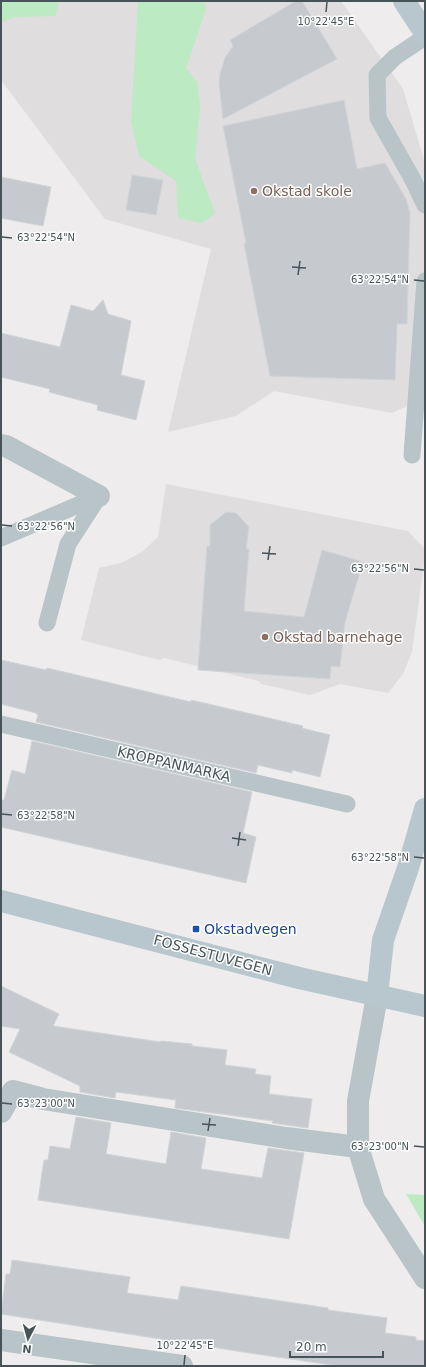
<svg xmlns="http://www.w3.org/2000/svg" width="426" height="1367" font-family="'DejaVu Sans',sans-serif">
<rect width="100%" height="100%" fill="#eeecec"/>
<g fill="#dfddde">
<path d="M1,1H341L403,89L425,163V398L392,413L274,391L236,416L168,432L211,249L105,219L1,80Z"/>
<path d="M166,484L408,531L425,549V556L412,652L403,674L388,693L340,684L310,695L261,684L259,681L164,658L159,660L81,640L99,568L121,563L142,552L158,537Z"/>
</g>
<g fill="#bceac2">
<path d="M1,1H59L55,16L15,17L1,22Z"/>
<path d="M131,1H202L206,8L186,68L197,82L200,106L195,159L215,213L202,223L178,218L176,181L139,156L131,122L138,3Z"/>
<path d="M406,1194L425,1195V1226Z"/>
</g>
<g fill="#c6cace" stroke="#d0d4d7">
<path d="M296,1H302L337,59L223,119L219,83L220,74L225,58L233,46L230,40Z"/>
<path d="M344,100L357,169L385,163L406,199L410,213L407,324H397L395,380L270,376L244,244L246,243L223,126Z"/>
<path d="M132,175L163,180L156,215L126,210Z"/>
<path d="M1,177L51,187L43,226L1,218Z"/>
<path d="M103,300L108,314L131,321L121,375L145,381L136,420L97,410L98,405L49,392L50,389L1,377V333L60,347L71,305L93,311Z"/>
<path d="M226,512L236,513L249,527L246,549H249L244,611L304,617L322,550L363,562L345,622L340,667L331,666L330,679L198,670L207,546H210V525Z"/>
<path d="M1,660L46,670L47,668L191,702V700L273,719L303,726L302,728L330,735L320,777L292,770V773L258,765L256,773L36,722L38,715L36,714V713L1,704Z"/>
<path d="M32,741L252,792L243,833L256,837L246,883L1,827V800H4L12,770L25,774Z"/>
<path d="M1,986L59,1014L53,1026L160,1042L161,1041L192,1044V1046L227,1050L225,1065L256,1069L255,1074L271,1076L269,1094L312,1099L308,1128L272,1123L273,1121L175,1108L176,1100L116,1092L115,1098L80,1092V1086L9,1052L20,1029L1,1026Z"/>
<path d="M76,1117L111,1123L106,1154L166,1164L171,1132L206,1138L201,1169L262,1178L268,1148L304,1153L289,1239L38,1200L44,1160H48L50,1146L70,1149Z"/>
<path d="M12,1260L130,1277L127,1293L178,1300L181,1286L328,1308V1310L387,1318L385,1333L416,1337V1340L425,1341V1366H339L256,1354L1,1314L6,1274H10Z"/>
</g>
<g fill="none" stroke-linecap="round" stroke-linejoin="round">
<g stroke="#b8c4c8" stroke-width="17">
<path d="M425,37L395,57L377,75L378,118L412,178L425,205"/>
<path d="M412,455L425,281"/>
<path d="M1,538L99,496"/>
<path d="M47,623L68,544L99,496"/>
<path d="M1,724L347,804"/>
</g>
<g stroke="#b8c4c8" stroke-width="22">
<path d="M1,445L6,446L99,496"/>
<path d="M377,996L358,1101V1147L374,1199L425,1278"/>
<path d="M1,1112L13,1091L43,1099L286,1138L358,1147"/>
<path d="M1,1340L182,1366"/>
</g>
<g stroke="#b8c7cd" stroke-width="22">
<path d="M404,1L425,33"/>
<path d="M1,901L299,978L425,1006"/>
<path d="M377,996L383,940L408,868L425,809"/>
</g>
</g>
<path fill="none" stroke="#465458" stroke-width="1.5" d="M326,12L327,2M2,237L12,238M292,267L306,268M298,275L300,261M414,280L424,281M2,525L12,526M262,553L276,554M268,560L270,546M414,569L424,570M2,814L12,815M232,838L246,840M238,846L240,832M414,857L424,858M2,1103L12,1104M202,1124L216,1125M208,1131L210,1118M414,1146L424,1147M184,1365L185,1355"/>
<g fill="#8d6e63" stroke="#fff" stroke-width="1.5">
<circle cx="254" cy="191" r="4"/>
<circle cx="265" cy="637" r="4"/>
</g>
<rect fill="#1a4fb4" stroke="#fff" stroke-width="1.5" x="192" y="925" width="8" height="8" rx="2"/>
<g text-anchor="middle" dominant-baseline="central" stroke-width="3" stroke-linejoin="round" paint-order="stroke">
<g font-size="14" fill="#785e54" stroke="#fff" text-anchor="start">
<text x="262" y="191">Okstad skole</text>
<text x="273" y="637">Okstad barnehage</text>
</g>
<g font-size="14" fill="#465458" stroke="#fff">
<text transform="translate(174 764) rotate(13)">KROPPANMARKA</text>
<text transform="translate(213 955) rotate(15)">FOSSESTUVEGEN</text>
</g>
<g font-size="14" fill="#164399" stroke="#fff" text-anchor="start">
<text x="204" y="929">Okstadvegen</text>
</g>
</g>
<g font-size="10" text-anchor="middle" fill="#465458" stroke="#fff" stroke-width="3" stroke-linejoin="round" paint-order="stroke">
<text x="326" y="25">10°22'45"E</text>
<text x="46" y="241">63°22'54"N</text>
<text x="380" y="283">63°22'54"N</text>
<text x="46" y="530">63°22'56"N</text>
<text x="380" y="572">63°22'56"N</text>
<text x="46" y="819">63°22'58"N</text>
<text x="380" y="861">63°22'58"N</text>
<text x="46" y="1107">63°23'00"N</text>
<text x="380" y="1150">63°23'00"N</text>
<text x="185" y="1349">10°22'45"E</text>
</g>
<rect width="426" height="1367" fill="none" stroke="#465458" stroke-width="4"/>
<g transform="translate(28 1339) rotate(186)" stroke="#ffffff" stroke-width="3" paint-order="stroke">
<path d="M0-3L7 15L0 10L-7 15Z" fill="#465458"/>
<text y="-6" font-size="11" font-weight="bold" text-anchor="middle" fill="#465458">N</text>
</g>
<path d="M290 1351v6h93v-6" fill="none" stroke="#465458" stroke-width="2"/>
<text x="296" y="1351" font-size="12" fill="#465458" stroke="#ffffff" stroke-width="3" paint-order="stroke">20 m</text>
</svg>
